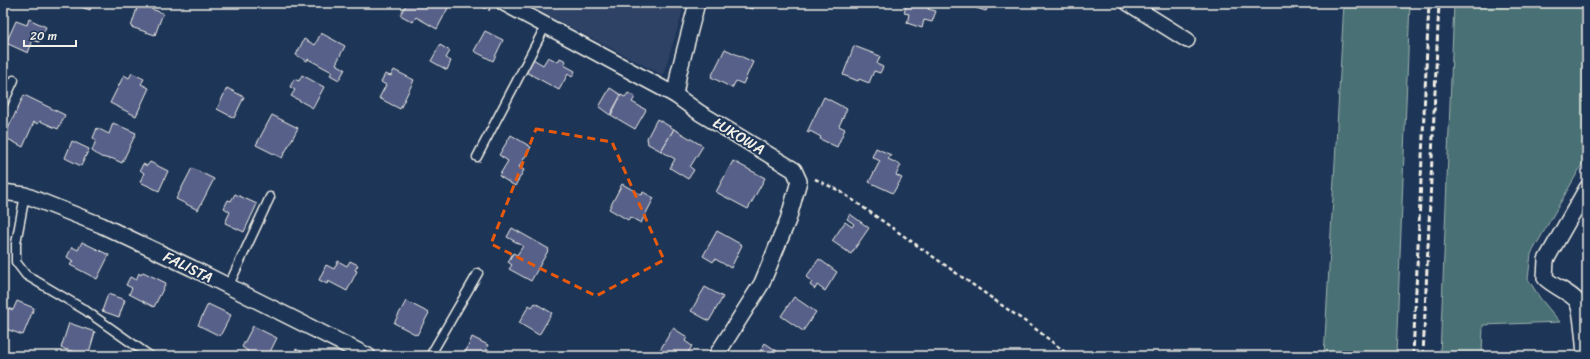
<svg xmlns="http://www.w3.org/2000/svg" width="1590" height="359" font-family="Sriracha,sans-serif">
<rect width="100%" height="100%" fill="#1d3557"/>
<filter id="ink" filterUnits="userSpaceOnUse"><feTurbulence type="fractalNoise" baseFrequency=".025" numOctaves="2"/><feDisplacementMap in="SourceGraphic" scale="8" xChannelSelector="R" yChannelSelector="G"/><feConvolveMatrix kernelMatrix="1 2 1 2 8 2 1 2 1" color-interpolation-filters="sRGB"/></filter>
<g filter="url(#ink)">
<path fill="#2e4266" d="M523,3H684L681,17L663,75Z"/>
<g fill="#4a7175" stroke="#9fb1ae">
<path d="M1344,3H1410L1396,356H1324Z"/>
<path d="M1454,3H1587V156L1531,254L1528,279L1540,298L1560,322L1483,325L1482,356H1440Z"/>
</g>
<g fill="#576189" stroke="#f4f1e8">
<path d="M69,3H99L97,6L92,5L90,10Z"/>
<path d="M142,3H153L151,9L163,13L155,35L131,27L138,5L141,6Z"/>
<path d="M407,3H440L448,8L437,29L416,17L413,22L400,15Z"/>
<path d="M729,3H755L753,9Z"/>
<path d="M907,3H930L928,9L936,11L932,22L924,20L922,28L907,23L909,14L904,13Z"/>
<path d="M960,3H989L986,11Z"/>
<path d="M29,19L46,27L39,42L33,40L28,53L6,43L16,21L27,25Z"/>
<path d="M485,31L503,40L493,61L474,51Z"/>
<path d="M321,33L345,46L336,64L345,69L339,80L330,75L332,72L308,59L307,61L296,55L304,39L315,45Z"/>
<path d="M440,45L450,51L446,58L451,61L447,70L431,61Z"/>
<path d="M854,46L880,56L877,64L883,67L880,73L874,71L869,83L859,79L858,81L843,75Z"/>
<path d="M725,49L753,62L743,84L736,81L732,88L711,77Z"/>
<path d="M548,57L558,62L560,58L566,61L564,65L575,71L572,77L568,74L559,90L526,72L533,59L543,65Z"/>
<path d="M394,70L414,80L400,109L379,98L386,85L381,82L385,74L391,76Z"/>
<path d="M132,73L144,79L141,84L149,88L136,116L110,103L124,75L129,78Z"/>
<path d="M302,75L324,87L313,108L291,96L295,90L290,87L294,79L299,81Z"/>
<path d="M227,88L244,97L234,118L217,109Z"/>
<path d="M610,88L621,95L610,115L599,107Z"/>
<path d="M628,93L635,97L632,102L646,110L635,129L611,115L621,95L625,97Z"/>
<path d="M24,95L65,115L58,129L40,121L38,124L34,122L23,147L4,137Z"/>
<path d="M824,97L847,109L839,126L845,129L837,147L820,139L821,137L810,131L809,133L807,132Z"/>
<path d="M272,115L298,128L282,158L256,145Z"/>
<path d="M657,119L674,129L661,151L648,144L647,138Z"/>
<path d="M113,123L136,133L122,163L111,158L110,159L101,157L92,151L96,140L93,138L97,128L109,134Z"/>
<path d="M674,129L703,146L690,167L694,170L688,179L670,168L675,159L661,151Z"/>
<path d="M511,135L531,147L519,167L524,170L515,186L499,176L508,161L499,155Z"/>
<path d="M72,141L89,149L81,166L65,158Z"/>
<path d="M876,148L891,155L888,159L901,165L896,175L902,178L893,193L869,182L880,161L872,157Z"/>
<path d="M733,161L765,178L748,209L716,192Z"/>
<path d="M150,162L168,171L159,191L140,182L144,173L140,170L143,164L147,166Z"/>
<path d="M192,168L214,179L198,210L176,199Z"/>
<path d="M622,184L642,195L643,192L654,198L641,223L630,217L628,220L609,209Z"/>
<path d="M235,194L257,204L244,232L225,223L230,212L224,208L228,200L231,201Z"/>
<path d="M850,214L869,228L851,254L832,241L845,222L852,227L854,224L847,219Z"/>
<path d="M512,228L549,249L531,281L509,269L512,265L508,262L513,253L517,255L523,246L507,237Z"/>
<path d="M717,231L742,245L731,268L715,259L713,262L703,256Z"/>
<path d="M82,242L109,255L97,279L70,265L73,261L67,257L72,247L78,250Z"/>
<path d="M819,259L837,272L825,291L817,285L815,289L810,285L812,282L806,277Z"/>
<path d="M338,261L347,266L350,261L358,265L355,270L357,271L347,291L328,281L327,284L319,280L326,265L334,269Z"/>
<path d="M143,272L166,283L154,307L129,294L132,288L126,285L130,277L136,280L139,273L141,275Z"/>
<path d="M705,287L723,297L709,321L691,311Z"/>
<path d="M108,294L125,300L119,317L102,311Z"/>
<path d="M794,297L816,312L803,331L781,316Z"/>
<path d="M17,301L34,308L23,335L3,328V312L5,307L13,310Z"/>
<path d="M406,301L429,313L417,335L394,323Z"/>
<path d="M535,303L552,313L539,335L519,323L529,305L532,307Z"/>
<path d="M208,304L231,315L220,336L198,325Z"/>
<path d="M69,323L95,332L88,356L61,348Z"/>
<path d="M253,326L277,338L268,356H249L246,354L248,351L242,347Z"/>
<path d="M673,328L687,337L685,341L692,346L686,356H659L657,355Z"/>
<path d="M472,337L488,345L486,349L496,354L495,356H464Z"/>
<path d="M765,343L784,356H757Z"/>
<path d="M296,349L310,356H293Z"/>
</g>
<g fill="none" stroke-linecap="round" stroke-linejoin="round">
<g stroke="#f4f1e8" stroke-width="11">
<g id="service">
<path d="M3,104L14,80"/>
<path d="M477,157L546,25"/>
<path d="M25,195L16,243V262L26,275L85,310L150,356"/>
<path d="M228,287L270,197"/>
<path d="M430,356L478,273"/>
</g>
</g>
<g stroke="#f4f1e8" stroke-width="18">
<g id="minor">
<path d="M504,3L675,95L700,113L794,170L799,181L788,220L762,283L716,356"/>
<path d="M1128,3L1187,40"/>
<path d="M675,95L679,72L697,3"/>
<path d="M3,192L25,195L101,225L192,268L368,356"/>
<path d="M1585,356C1584,344 1582,308 1576,300C1568,291 1554,287 1545,278L1546,260L1587,188"/>
</g>
</g>
<g stroke="#f4f1e8" stroke-width="2.5" stroke-dasharray="4 3" stroke-linecap="butt">
<path d="M476,3L490,10"/>
<path d="M815,179L840,191L1037,330L1070,356"/>
<path d="M383,350L395,356"/>
</g>
<use href="#service" stroke="#1d3557" stroke-width="8"/>
<use href="#minor" stroke="#1d3557" stroke-width="15"/>
<g stroke="#f4f1e8" stroke-width="3" stroke-dasharray="6 3" stroke-linecap="butt">
<path d="M1413,356L1429,3"/>
<path d="M1423,356L1439,3"/>
</g>
</g>
</g>
<path fill="none" stroke="#e8590c" stroke-width="3" stroke-dasharray="8 5" stroke-linejoin="round" d="M536,129L612,142L664,260L596,296L491,244Z"/>
<g text-anchor="middle" dominant-baseline="central" stroke-width="3.5" stroke-linejoin="round" paint-order="stroke">
<g font-size="15" fill="#f4f1e8" stroke="#1d3557">
<text transform="translate(739 136) rotate(31)">ŁUKOWA</text>
<text transform="translate(188 267) rotate(26)">FALISTA</text>
</g>
</g>
<rect width="1590" height="359" fill="none" stroke="#1d3557" stroke-width="16"/>
<rect x="8" y="8" width="1574" height="343" fill="none" stroke="#f4f1e8" stroke-width="1.5" filter="url(#ink)"/>
<path d="M24 40v6h52v-6" fill="none" stroke="#f4f1e8" stroke-width="2"/>
<text x="30" y="40" font-size="12" fill="#f4f1e8" stroke="#1d3557" stroke-width="3" paint-order="stroke">20 m</text>
</svg>
